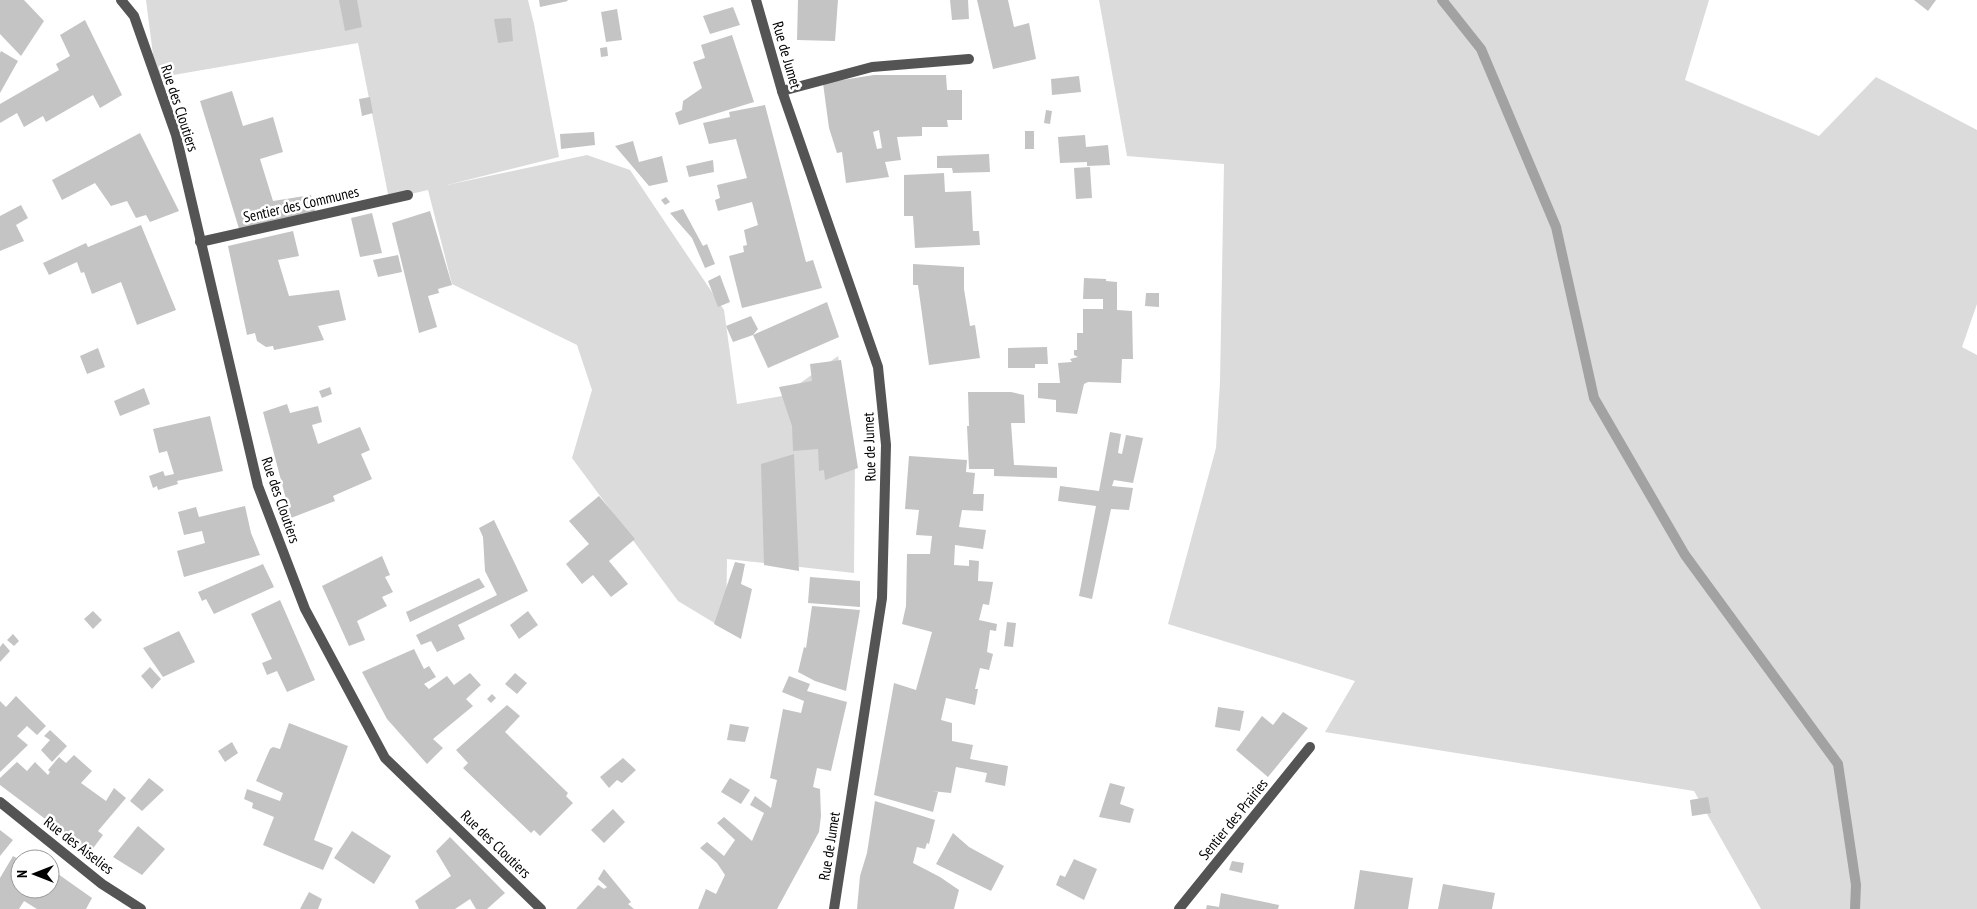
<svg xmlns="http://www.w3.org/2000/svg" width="1977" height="909" font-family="'PT Sans Narrow',sans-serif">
<rect width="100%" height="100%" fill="#fff"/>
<g fill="#dbdbdb">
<path d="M146,0H528L534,24L559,157L447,185L587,155L630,170L724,310L737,404L782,396L838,356L855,458L854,573L727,559L726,630L678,601L572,458L592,390L577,345L452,284L428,190L389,199L358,43L156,78Z"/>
<path d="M1099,0H1709L1685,80L1819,136L1876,77L1977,130V304L1962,347L1977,355V909H1761L1694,791L1325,732L1355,681L1168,624L1216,448L1220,382L1224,164L1127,156Z"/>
</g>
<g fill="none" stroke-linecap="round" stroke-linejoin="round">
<path stroke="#a2a2a2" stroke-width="10" d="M1442,0L1481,49L1556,227L1594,398L1685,555L1838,764L1856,885L1855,909"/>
</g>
<g fill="#c4c4c4" fill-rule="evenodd">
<path d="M0,0H24L44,21L21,56L0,34Z"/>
<path d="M339,0H357L362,27L345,31Z"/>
<path d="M539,0H567L568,1L540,7Z"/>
<path d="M798,0H838L835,41L797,40Z"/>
<path d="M950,0H968L969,19L952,20Z"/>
<path d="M977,0H1008L1014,27L1029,23L1036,59L993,69Z"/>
<path d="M1914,0H1936L1928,11Z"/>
<path d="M733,7L740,25L710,34L703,16Z"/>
<path d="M617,9L622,40L606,42L601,12Z"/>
<path d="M511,18L513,41L498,43L494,19Z"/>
<path d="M85,20L122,95L100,108L93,95L46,122L43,116L24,127L17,113L0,123V104L59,70L56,64L70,56L60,35Z"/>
<path d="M732,35L754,102L679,125L675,113L682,110L683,101L702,88L693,62L705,58L701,45Z"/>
<path d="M607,47L608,56L601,57L600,48Z"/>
<path d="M1,51L18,61L0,93V53Z"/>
<path d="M874,75H946L947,90H962V120H947L948,127H922V136L897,137L901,160L885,162L889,177L846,183L842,152L837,153L829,128L823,83ZM879,130L882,148L877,149L873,132Z"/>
<path d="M1079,76L1081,92L1052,95L1051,79Z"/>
<path d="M232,91L243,126L273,117L283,152L260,159L273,201L311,195L316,215L240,232L200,101Z"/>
<path d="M370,97L373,113L362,116L359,99Z"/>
<path d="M765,105L806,262L813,260L822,288L742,308L729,256L744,252L743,246L747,245L744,230L758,225L752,202L718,211L715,200L720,198L717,185L747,178L736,139L709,144L703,123L730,117L729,112Z"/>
<path d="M1046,110L1052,111L1050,124L1044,123Z"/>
<rect x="1025" y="131" width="9" height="18"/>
<path d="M594,132L595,145L561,149L560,134Z"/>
<path d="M140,133L179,211L150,222L146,215L136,218L127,201L111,206L95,183L62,200L52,180Z"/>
<path d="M1085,135L1086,147L1108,145L1110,165L1087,166V162L1060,163L1058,137Z"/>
<path d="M633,141L639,162L662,156L668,182L649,186L615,146Z"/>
<path d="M989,154L990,172L953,173L952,168H937V156Z"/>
<path d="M713,160L714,172L689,177L686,166Z"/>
<path d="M1090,167L1092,198L1076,199L1074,168Z"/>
<path d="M944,173L945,192L971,191L973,231H979L980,245L915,248L913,216H904V175Z"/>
<path d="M666,197L670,202L665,205L661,200Z"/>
<path d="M21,205L28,218L16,225L24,241L0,251V216Z"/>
<path d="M683,209L703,246L707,244L715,264L705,268L692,238L670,213Z"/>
<path d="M430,211L452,285L438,289L439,293L428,296L437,327L419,333L392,223Z"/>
<path d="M372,213L382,253L360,257L351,218Z"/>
<path d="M141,225L176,310L137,325L121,282L92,294L84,272L81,273L77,262L49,275L43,263L86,243L88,247Z"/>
<path d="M293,231L299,256L278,260L289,296L339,290L346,320L318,326L324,340L274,350L273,346L266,347L257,341L255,333L247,335L228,246Z"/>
<path d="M398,255L402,272L378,277L373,260Z"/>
<path d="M913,264L964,267V289L970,326L975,325L980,358L929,365L918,285H913Z"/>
<path d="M720,275L730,302L718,307L708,281Z"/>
<path d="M1084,278L1106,279V281L1117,282V310L1132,311L1133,359H1122L1121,383L1088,382L1084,384L1077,414L1056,412V400L1038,398V383H1060L1058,363L1072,362L1070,359L1078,357L1074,355V350H1077V333H1083V309H1103V299H1083Z"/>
<path d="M1146,293H1159V307L1145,306Z"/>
<path d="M827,302L839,337L768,368L753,335Z"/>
<path d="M751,316L758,329L753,335L733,342L726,326Z"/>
<path d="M1047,347L1048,364H1035V368H1008V348Z"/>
<path d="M98,348L105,367L87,374L80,356Z"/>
<path d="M841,360L858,468L825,480L824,470L819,471L818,449L793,451L792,426L779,387L812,381L810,364Z"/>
<path d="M330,387L332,394L322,398L319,391Z"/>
<path d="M144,388L150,404L120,416L114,401Z"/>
<path d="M968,392H1011L1024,395L1025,423H1011L1014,465L1057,467V478L994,476V469H969L967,426H969Z"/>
<path d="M287,404L290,413L318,406L322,422L312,425L318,444L360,427L370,450L361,454L372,479L333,496L335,501L291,518L263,412Z"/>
<path d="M210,416L223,471L177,481L178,484L158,490L157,486L153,488L149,476L163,471L165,476L174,474L167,451L159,453L153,429Z"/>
<path d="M1110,432L1121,434L1118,453L1122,454L1126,435L1143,438L1133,483L1114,480L1112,486L1133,488L1129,510L1111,509L1092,599L1079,596L1096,506L1058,501L1060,486L1099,491Z"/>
<path d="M794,454L799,571L764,565L761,464Z"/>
<path d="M909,456L967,460L966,472L975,473L973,494H984L983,511L962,510L959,527L986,530L983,549L955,545L954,565L969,566V560L979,561L978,581L993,582L989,605L983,604L979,620L997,624L996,631L990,630L987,652L993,654L989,670L980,668L975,689H978L975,705L946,698L941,720L952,723V741L973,745L970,759L1008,766L1005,786L985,782L987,773L956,767L951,793L931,791L938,792L933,812L874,795L894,683L916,690L932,632L902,624L906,606L907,554H930L932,536L916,535L919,510L905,509Z"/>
<path d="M599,496L635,539L609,561L628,584L611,597L593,575L582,584L566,564L589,544L569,521Z"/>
<path d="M245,506L251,533L260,555L184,577L177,551L205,543L202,531L184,535L178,512L196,507L199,517Z"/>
<path d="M494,520L528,591L458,625L465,639L437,652L431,641L421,645L416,635L497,595L485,571L483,537L479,528Z"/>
<path d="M382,556L390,575L385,577L393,592L382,597L387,606L357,621L365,640L349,646L322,586Z"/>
<path d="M735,562L745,564L741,584L752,589L741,639L714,624Z"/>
<path d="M263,564L274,587L214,614L206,599L202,601L198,592Z"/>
<path d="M810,577L860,581V607L808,603Z"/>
<path d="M479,578L485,587L410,622L406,612Z"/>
<path d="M280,600L315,680L287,692L277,671L267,675L262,663L272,659L251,614Z"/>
<path d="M812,606L860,610L846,691L815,681L798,672L804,647L806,648Z"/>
<path d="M93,611L102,620L93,629L84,619Z"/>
<path d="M528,611L538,625L519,639L510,625Z"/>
<path d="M1007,622L1016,623L1013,647L1004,646Z"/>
<path d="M179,631L195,662L163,677L143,648Z"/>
<path d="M13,634L19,641L14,646L7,640Z"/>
<path d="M3,643L10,651L0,662V647Z"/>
<path d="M414,649L424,669L429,666L436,677L424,684L429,689L447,676L454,685L470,673L481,685L466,699L473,706L433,739L443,748L427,764L387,719L362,672Z"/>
<path d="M150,667L161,679L152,689L141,676Z"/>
<path d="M515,673L527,683L517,694L505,684Z"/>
<path d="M789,676L810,684L807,691L847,702L831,771L817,768L813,787L820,789L821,816L819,832L777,909H698L706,889L716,894L725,875L717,863L700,848L707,842L724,856L735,840L717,823L724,817L752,841L764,813L750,805L755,796L771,808L777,780L770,778L783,709L801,713L804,701L782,692Z"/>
<path d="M492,694L496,698L491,703L487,699Z"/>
<path d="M16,696L46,726L37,735L27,726L17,736L28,745L0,772V701L6,707Z"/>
<path d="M507,705L520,716L505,732L568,793L566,796L573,803L540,836L534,830L531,833L463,768L468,763L456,750Z"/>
<path d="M1218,707L1244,711L1240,731L1215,727Z"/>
<path d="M1283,712L1308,728L1268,777L1236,750L1262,716L1273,725Z"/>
<path d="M289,723L348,746L314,840L333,848L323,870L263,845L274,817L252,808L253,803L244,799L247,789L280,801L283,793L256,781L270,749L273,747L280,749Z"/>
<path d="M730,724L749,727L745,742L727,740Z"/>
<path d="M50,730L67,746L52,762L41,750L50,740L44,736Z"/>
<path d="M232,742L238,753L225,762L218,751Z"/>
<path d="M74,755L92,771L81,783L106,801L114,788L126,798L98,831L103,835L88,855L76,842L0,785V778L17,762L27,771L35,762L48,775L50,772L48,770L59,757L66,763Z"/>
<path d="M623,758L636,770L622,783L617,780L609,788L600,777Z"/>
<path d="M149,778L164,790L142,811L130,801Z"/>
<path d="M730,778L750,790L741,804L721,792Z"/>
<path d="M1110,783L1125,787L1120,804L1134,809L1130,823L1099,817Z"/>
<path d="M1708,797L1711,813L1692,816L1690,800Z"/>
<path d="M875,801L935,820L929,844L927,843L925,849L917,847L913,863L940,877L959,890L954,909H857L860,876L867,853Z"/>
<path d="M613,809L625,822L604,843L591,830Z"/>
<path d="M138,826L165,849L142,875L113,857Z"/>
<path d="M0,830L13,840L0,856Z"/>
<path d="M352,831L391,856L374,884L334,858Z"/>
<path d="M953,833L969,847L1004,866L991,891L936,864Z"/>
<path d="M450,837L505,893L487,909H476L470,899L455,909H419L415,901L451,876L436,851Z"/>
<path d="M13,856L20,860V889H50V879L53,881L58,874L92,898L86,909H37L24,901L19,909H0V878Z"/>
<path d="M1074,859L1097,869L1084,900L1056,885L1060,875L1065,877Z"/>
<path d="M1232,861L1244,863L1242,873L1229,870Z"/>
<path d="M604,869L631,902L628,904L634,909H576L598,885L604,889L607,887L598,879Z"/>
<path d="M1360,870L1413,878L1408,909H1354Z"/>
<path d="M1443,884L1495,893L1492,909H1438Z"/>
<path d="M309,892L322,899L318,909H300Z"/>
<path d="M1221,893L1279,905L1278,909H1206L1207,905L1219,907Z"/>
</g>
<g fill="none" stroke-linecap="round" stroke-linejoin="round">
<path stroke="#545454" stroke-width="10" d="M782,91L872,67L969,59"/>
<g stroke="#545454" stroke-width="10">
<path d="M121,0L134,16L176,135L258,486L305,609L385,758L541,909"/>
<path d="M200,242L408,195"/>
<path d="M0,802L102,884L141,909"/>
<path d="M1179,909L1310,747"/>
</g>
<path stroke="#545454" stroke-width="10" d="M756,0L782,91L878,367L886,445L882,598L834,909"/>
</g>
<g text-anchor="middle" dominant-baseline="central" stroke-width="5" stroke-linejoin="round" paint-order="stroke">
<g font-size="15" fill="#000" stroke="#fff">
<text transform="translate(787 55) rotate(74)">Rue de Jumet</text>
<text transform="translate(180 108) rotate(72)">Rue des Cloutiers</text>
<text transform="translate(301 204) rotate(-13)">Sentier des Communes</text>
<text transform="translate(869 447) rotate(-92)">Rue de Jumet</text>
<text transform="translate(281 500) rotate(71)">Rue des Cloutiers</text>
<text transform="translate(1233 819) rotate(-51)">Sentier des Prairies</text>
<text transform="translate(496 844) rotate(44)">Rue des Cloutiers</text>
<text transform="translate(79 845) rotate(38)">Rue des Aiselies</text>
<text transform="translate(829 846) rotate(-81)">Rue de Jumet</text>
</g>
</g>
<g transform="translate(35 874) rotate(270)"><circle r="24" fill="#ffffff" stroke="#999999"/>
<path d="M0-4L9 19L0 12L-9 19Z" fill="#000000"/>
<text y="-8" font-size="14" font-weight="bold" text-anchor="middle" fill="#000000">N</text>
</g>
</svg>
